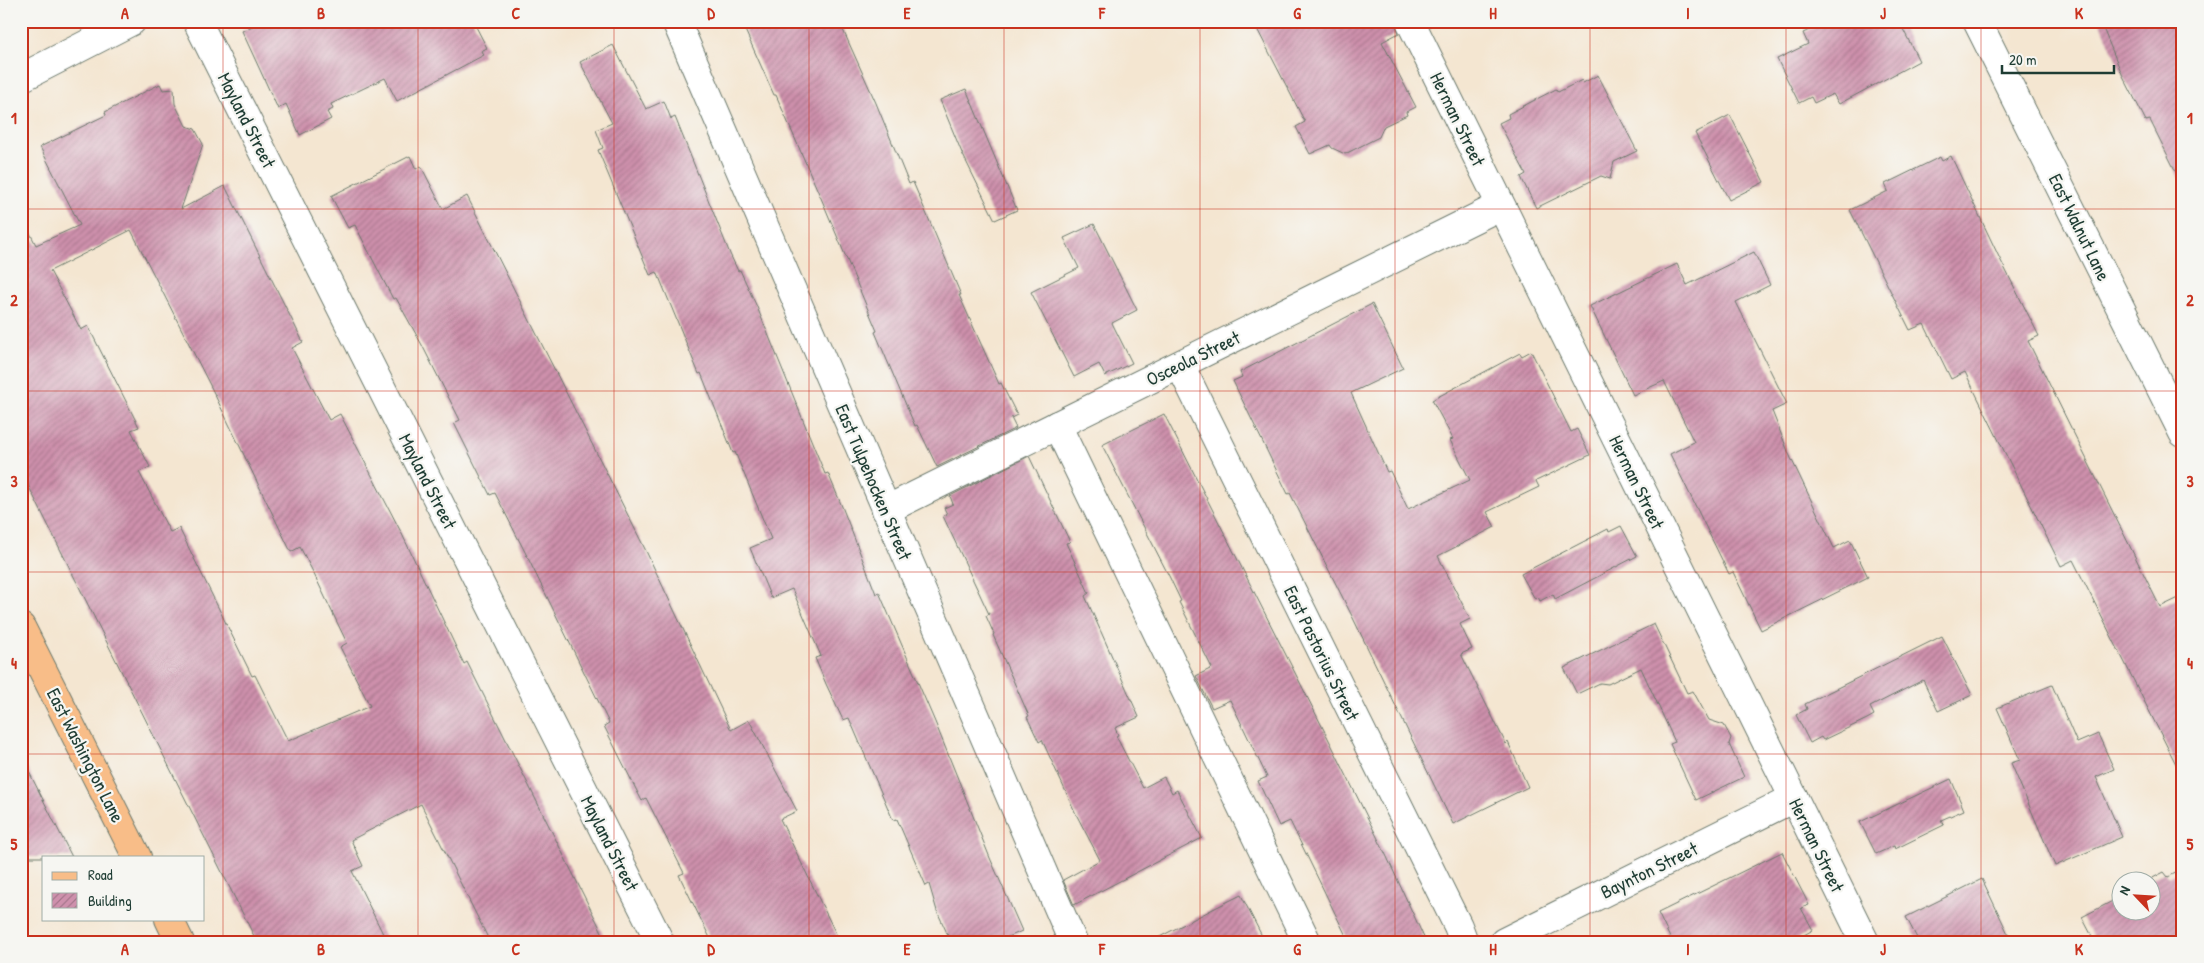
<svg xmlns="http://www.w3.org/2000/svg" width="2204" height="963" font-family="'Patrick Hand',sans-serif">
<defs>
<pattern id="building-hatch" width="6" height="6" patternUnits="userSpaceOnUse" patternTransform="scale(1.25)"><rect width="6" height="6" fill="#ce90ac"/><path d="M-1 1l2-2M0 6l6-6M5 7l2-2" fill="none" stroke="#a7778d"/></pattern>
</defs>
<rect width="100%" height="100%" fill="#f6f6f2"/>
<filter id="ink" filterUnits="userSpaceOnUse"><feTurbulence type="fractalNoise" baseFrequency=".02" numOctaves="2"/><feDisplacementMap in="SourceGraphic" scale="10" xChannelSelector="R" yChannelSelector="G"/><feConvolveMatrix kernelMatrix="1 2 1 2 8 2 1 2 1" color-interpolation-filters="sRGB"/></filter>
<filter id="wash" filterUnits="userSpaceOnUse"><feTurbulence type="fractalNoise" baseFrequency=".0096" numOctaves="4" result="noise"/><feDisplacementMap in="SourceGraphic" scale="20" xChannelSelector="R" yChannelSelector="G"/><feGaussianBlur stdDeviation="1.12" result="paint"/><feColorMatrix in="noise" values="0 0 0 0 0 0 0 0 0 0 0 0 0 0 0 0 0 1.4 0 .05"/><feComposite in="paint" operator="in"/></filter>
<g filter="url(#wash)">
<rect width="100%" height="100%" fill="#f4e6d1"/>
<g id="blocks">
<g fill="url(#building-hatch)" fill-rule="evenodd">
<path d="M263,21H473L487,48L481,51L484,55L397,101L385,78L331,104L333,109L327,112L331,119L300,135L286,104L278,109L242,31Z"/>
<path d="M741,21H839L876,103L909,184L913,182L961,295H959L999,384L1001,383L1017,415L1011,418L1016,428L937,467L917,425L915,426L875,332L877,331L824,205L776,95H774Z"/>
<path d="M1253,21H1395L1399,33L1382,42L1416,107L1406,112L1407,115L1384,126L1379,137L1345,154L1332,148L1330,145L1310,154L1296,127L1305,122Z"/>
<path d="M1828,21H1899L1919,61L1839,104L1833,94L1814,103L1811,97L1799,103L1777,59L1808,44L1803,33Z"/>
<path d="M2100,21H2183V186L2150,120L2146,121L2122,74Z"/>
<path d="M613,45L646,109L664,101L671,119L675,117L730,254L738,271L740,270L757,307L825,474L828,473L843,509L876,594L879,592L935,722L990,858L1022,931L997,942H951L937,911L929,884L926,886L897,819L893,820L849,718L843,720L826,684L815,658L821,656L792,589L771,598L750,548L771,539L735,452L733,453L701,373L699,374L657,272L650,275L598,150L603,148L596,130L612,123L580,62Z"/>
<path d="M1598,75L1637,151L1614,162L1610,179L1601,176L1536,208L1521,177L1526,174L1499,123L1509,118L1508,114L1556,89L1558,92L1582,80L1583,83Z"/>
<path d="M160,84L163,90L174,89L175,104L186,126L195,129L203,144L181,209L225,186L303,342L292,348L329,420L340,414L401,532L464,664L467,662L607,942H490L421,804L351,840L363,866L352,871L387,942H257L21,471V215L36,245L80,225L40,147L106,115L105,112ZM131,230L212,389L291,552L300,547L312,570L347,643L340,647L370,706L288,741L255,675L252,676L179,528L170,532L139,472L150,467L131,430L139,427L88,326L81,330L50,271Z"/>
<path d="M966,89L1017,210L995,220L962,153L940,100Z"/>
<path d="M1730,115L1764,182L1729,200L1695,133Z"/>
<path d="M410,156L416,169L421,166L443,209L467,196L646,551L731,730L749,720L797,811L780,819L840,942H712L679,875L684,873L646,798L642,801L604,726L609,723L524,550L495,493L490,495L454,423L460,420L422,345L396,298L393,299L355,225L348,228L331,196Z"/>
<path d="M1951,156L1999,257L2039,336L2028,341L2160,607L2183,596V778L2073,560L2061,566L1965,372L1951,379L1924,324L1910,330L1850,210L1888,191L1885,184L1940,157L1942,161Z"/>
<path d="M1094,224L1137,310L1112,323L1132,363L1105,376L1099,364L1074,377L1031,292L1079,268L1064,238Z"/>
<path d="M1754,252L1770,285L1736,302L1787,404L1772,411L1789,454L1834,548L1850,540L1868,577L1761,630L1733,572L1729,574L1670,454L1694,442L1664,381L1633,395L1590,306L1677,264L1687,285Z"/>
<path d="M1372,304L1403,368L1351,393L1387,472L1390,471L1408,509L1470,480L1450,440L1453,439L1432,400L1520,353L1522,356L1531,351L1571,432L1577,429L1590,455L1536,481L1539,487L1487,512L1495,527L1438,556L1470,619L1460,624L1472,649L1461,654L1506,744L1508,742L1528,787L1453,824L1353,618L1290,493L1288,494L1233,381L1242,377L1240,372Z"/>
<path d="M1164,414L1331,744L1387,857L1426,942H1349L1290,821L1279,826L1258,781L1267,777L1230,700L1212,708L1196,676L1212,668L1179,602L1181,601L1170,578L1102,445Z"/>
<path d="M1029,456L1070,542L1066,543L1089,593L1085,596L1139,717L1115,728L1118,735L1116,736L1143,788L1164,777L1172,793L1177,790L1202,838L1074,905L1063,880L1100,860L1076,814L1042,740L1039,742L1027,717L1029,716L993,635L994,634L986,616L989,614L943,516L947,514L944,508L953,504L950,496Z"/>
<path d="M1621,526L1637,556L1555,599L1553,594L1540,601L1538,597L1535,599L1521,574L1608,529L1609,532Z"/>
<path d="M1654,624L1687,693L1693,691L1709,720L1724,725L1731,738L1729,744L1744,777L1696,800L1670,744L1675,742L1641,668L1608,684L1600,683L1577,694L1564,668Z"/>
<path d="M1942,636L1972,695L1938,711L1923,680L1870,707L1874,715L1867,719L1823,740L1821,737L1810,743L1796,715L1807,709L1805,704Z"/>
<path d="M2052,685L2077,743L2098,734L2114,769L2096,777L2122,837L2055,866L2011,763L2020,760L1997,708Z"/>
<path d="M21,756L72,857H21Z"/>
<path d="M1951,779L1964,810L1941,820L1944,825L1895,849L1894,846L1876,854L1860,822Z"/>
<path d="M1782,852L1809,905L1801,908L1813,930L1791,942H1672L1658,913Z"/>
<path d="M2183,869V942H2095L2082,917L2122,896V910H2152V880H2149L2164,872L2168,877Z"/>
<path d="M1982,879L2012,942H1919L1906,917Z"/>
<path d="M1241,895L1265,942H1150L1215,908Z"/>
</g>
</g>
</g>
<g filter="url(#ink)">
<use href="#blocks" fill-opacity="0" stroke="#6a786b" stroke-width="1"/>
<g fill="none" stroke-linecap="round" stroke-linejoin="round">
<g stroke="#6a786b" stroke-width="30">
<g id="minor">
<path d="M197,21L660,942"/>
<path d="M676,21L1073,942"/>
<path d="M1410,21L1865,942"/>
<path d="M1977,21L2183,433"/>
<path d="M21,78L132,21"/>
<path d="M1180,365L1458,926L1464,942"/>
<path d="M1057,425L1307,942"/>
<path d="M886,510L1500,206"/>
<path d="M1504,942L1794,798"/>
</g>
</g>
<g stroke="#6a786b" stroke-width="30">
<g id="major">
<path d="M21,627L137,857"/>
<path d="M169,919L180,942"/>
</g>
</g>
<use href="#minor" stroke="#fff" stroke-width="28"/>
<use href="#major" stroke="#f8bd88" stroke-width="28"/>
</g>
</g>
<path fill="none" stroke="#c8321e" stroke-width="1" stroke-opacity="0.55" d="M223,21V942M418,21V942M614,21V942M809,21V942M1004,21V942M1200,21V942M1395,21V942M1590,21V942M1786,21V942M1981,21V942M21,209H2183M21,391H2183M21,572H2183M21,754H2183"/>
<g text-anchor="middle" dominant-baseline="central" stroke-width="4.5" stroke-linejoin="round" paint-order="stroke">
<g font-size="19" fill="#1f3d34" stroke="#f6f6f2">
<text transform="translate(1458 119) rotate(64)">Herman Street</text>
<text transform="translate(247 120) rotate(63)">Mayland Street</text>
<text transform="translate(2080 227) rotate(64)">East Walnut Lane</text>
<text transform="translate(1193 358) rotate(-26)">Osceola Street</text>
<text transform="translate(428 481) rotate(63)">Mayland Street</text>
<text transform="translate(874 482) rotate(67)">East Tulpehocken Street</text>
<text transform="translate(1637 482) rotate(64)">Herman Street</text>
<text transform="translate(1322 653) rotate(64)">East Pastorius Street</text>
<text transform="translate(86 755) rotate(63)">East Washington Lane</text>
<text transform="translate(610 843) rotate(63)">Mayland Street</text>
<text transform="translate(1817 845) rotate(64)">Herman Street</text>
<text transform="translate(1649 870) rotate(-26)">Baynton Street</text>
</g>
</g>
<rect width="2204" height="963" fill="none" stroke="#f6f6f2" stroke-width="55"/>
<rect x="42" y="856" width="162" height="65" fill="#f6f6f2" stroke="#a0aca6"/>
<rect x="52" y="872" width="25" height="8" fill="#f8bd88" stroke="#a0aca6"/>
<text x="88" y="880" font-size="15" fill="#1f3d34">Road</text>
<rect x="52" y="893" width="25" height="15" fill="url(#building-hatch)" stroke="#a0aca6"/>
<text x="88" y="906" font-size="15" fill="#1f3d34">Building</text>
<g transform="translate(2136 896) rotate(295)"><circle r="24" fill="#f6f6f2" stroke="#a0aca6"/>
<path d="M0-4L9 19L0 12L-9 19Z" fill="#c8321e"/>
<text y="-8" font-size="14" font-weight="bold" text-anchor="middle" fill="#1f3d34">N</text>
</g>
<path d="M2002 65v8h112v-8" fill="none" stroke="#1f3d34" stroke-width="2.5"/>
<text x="2009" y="65" font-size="15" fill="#1f3d34" stroke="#f6f6f2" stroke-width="4" paint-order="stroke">20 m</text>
<rect x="28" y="28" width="2148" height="908" fill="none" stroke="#c8321e" stroke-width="2"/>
<g font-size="16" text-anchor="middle" font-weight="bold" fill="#c8321e">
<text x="125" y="19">A</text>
<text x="321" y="19">B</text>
<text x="516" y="19">C</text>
<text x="711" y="19">D</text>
<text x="907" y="19">E</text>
<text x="1102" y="19">F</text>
<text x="1297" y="19">G</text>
<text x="1493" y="19">H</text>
<text x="1688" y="19">I</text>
<text x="1883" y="19">J</text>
<text x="2079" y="19">K</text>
<text x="14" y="124">1</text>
<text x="2190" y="124">1</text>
<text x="14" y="306">2</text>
<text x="2190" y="306">2</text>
<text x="14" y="487">3</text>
<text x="2190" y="487">3</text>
<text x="14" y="669">4</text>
<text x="2190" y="669">4</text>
<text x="14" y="850">5</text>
<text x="2190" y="850">5</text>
<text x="125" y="955">A</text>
<text x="321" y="955">B</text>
<text x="516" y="955">C</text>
<text x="711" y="955">D</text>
<text x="907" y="955">E</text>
<text x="1102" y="955">F</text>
<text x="1297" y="955">G</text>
<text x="1493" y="955">H</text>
<text x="1688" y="955">I</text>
<text x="1883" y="955">J</text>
<text x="2079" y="955">K</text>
</g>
</svg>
